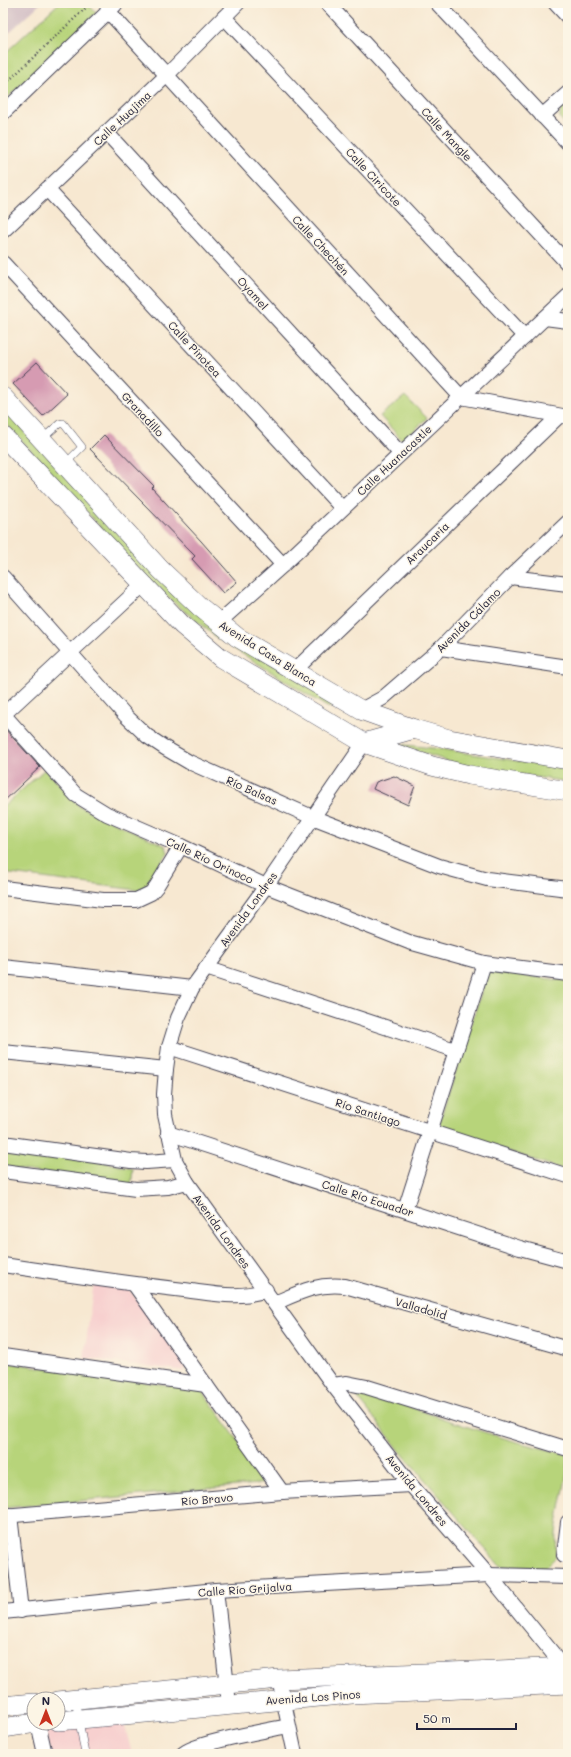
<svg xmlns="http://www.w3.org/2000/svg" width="571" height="1757" font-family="Mali,sans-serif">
<rect width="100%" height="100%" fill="#fcf5e5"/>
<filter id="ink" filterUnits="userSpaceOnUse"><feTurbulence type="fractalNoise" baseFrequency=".025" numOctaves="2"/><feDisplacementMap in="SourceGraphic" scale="8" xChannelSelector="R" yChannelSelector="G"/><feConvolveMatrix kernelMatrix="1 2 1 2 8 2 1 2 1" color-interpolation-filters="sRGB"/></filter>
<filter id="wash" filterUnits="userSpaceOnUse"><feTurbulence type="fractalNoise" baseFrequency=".012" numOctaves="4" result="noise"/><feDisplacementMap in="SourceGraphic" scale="16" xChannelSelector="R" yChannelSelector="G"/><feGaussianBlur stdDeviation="0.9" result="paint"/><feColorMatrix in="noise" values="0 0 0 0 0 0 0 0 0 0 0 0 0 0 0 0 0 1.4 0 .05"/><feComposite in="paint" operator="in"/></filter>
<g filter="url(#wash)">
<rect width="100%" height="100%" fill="#f7e8d1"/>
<g fill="#f7d0cf">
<path d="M94,1282L127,1287L185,1365V1371L84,1358Z"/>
<path d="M122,1715L132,1754H51L44,1725Z"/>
</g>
<path fill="#d2bec5" d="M3,3H41L3,38Z"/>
<g fill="#b7d47a" stroke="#6c7b5a">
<path d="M59,3H87L96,13L3,102V55Z"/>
<path d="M568,102V127L560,118V109Z"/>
<path d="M405,396L427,418L403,441L380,416Z"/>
<path d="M3,407L166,585L334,702V707H327L217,638L154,586L3,420Z"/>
<path d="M397,744L441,749L568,769V782L459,765Z"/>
<path d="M45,769L80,807L166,846L168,853L145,887L137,890L3,873V807Z"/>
<path d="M494,972L568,981V1171L444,1130L439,1123L487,975Z"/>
<path d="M3,1148L84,1157L133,1169L131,1186L3,1167Z"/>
<path d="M3,1362L202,1390L268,1483L3,1508Z"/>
<path d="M348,1385C420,1410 493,1439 568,1454C568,1488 552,1524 556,1557L545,1568L500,1566L400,1451Z"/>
</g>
<g id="blocks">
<g fill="#d69bb2">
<path d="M37,362L67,394L43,416L13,384Z"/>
<path d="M104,435L154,486L152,488L201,541L237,582L223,593L192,559L195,556L90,449Z"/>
<path d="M3,727L40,767L3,802Z"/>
<path d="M394,776L415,786L408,805L373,789L376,782Z"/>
</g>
</g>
</g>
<g filter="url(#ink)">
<use href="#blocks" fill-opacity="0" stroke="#424052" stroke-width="1"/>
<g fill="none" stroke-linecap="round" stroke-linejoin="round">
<g stroke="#424052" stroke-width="8">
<g id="lane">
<path d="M42,439L59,424L63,423L82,447L65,464"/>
<path d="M75,1699L85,1754"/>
</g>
</g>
<g stroke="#424052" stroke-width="16">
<g id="street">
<path d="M107,3L108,11L461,397L568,417"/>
<path d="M327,3L568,264"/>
<path d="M437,3L568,143"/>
<path d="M555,3L568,17"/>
<path d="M224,17L525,337"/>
<path d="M3,113L115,5"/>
<path d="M542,116L568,93"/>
<path d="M106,132L400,453"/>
<path d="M47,189L342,508"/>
<path d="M3,231L166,76L238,3"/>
<path d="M3,263L283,565"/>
<path d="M545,318L568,321"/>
<path d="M3,577L126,716L147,736L165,748L189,762L312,817L439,866L487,879L568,889"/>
<path d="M510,577L568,584"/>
<path d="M218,623L283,565L568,296"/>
<path d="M441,648L568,667"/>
<path d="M294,671L559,416"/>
<path d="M361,710L383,698L441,648L510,577L568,522"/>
<path d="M3,714L76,795L107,814L181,846L266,886L409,942L484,963L568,974"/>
<path d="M3,715L143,585"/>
<path d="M364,743L266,886L192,988L178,1018L169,1047L166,1069L164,1094L165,1115L175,1160L187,1182L333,1385L411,1485L489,1575L564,1667L568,1674"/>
<path d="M3,888L103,900H136L151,893L156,887L181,846"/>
<path d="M3,967L192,988"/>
<path d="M206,968L455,1050"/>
<path d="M169,1047L568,1176"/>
<path d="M3,1052L166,1069"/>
<path d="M168,1133L520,1248L568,1261"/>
<path d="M3,1143L131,1161L146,1162L175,1160"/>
<path d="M3,1171L136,1189L168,1187L187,1182"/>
<path d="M405,1210L484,963"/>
<path d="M3,1265C63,1274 124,1283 184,1290C210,1293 240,1300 266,1290"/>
<path d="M134,1284L282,1492"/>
<path d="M275,1303C300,1292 317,1283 345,1286L568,1349"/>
<path d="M3,1356L206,1385"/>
<path d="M333,1385L347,1383L367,1387L568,1449"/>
<path d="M10,1515L21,1611"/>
<path d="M3,1516L282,1492L411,1485"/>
<path d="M564,1555L568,1522"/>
<path d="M216,1590L229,1704"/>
<path d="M3,1612L216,1590L489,1575L568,1577"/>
<path d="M279,1679L295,1754"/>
<path d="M38,1723L45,1754"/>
<path d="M183,1754C193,1743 270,1730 288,1726"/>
</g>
</g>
<g stroke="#424052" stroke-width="20">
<g id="secondary">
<path d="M3,397L161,570L200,607L237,637L361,710L414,729L449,739L568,760"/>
<path d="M3,436L182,625L221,658L364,743L432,766L469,775L568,791"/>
<path d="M364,743L414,729"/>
<path d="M58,1701L279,1679L568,1667"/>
<path d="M3,1706L34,1703"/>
<path d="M58,1721L352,1694L568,1684"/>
<path d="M3,1728L36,1723"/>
</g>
</g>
<path stroke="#424052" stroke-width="2.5" stroke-dasharray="1 3" stroke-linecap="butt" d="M3,86L91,3"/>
<use href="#lane" stroke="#fff" stroke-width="7"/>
<use href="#street" stroke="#fff" stroke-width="14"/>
<use href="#secondary" stroke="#fff" stroke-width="19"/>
</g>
</g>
<g text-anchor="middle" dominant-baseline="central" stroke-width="3" stroke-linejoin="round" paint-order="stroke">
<g font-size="11" fill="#22223b" stroke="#fcf5e5">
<text transform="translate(122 118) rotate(-43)">Calle Huajima</text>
<text transform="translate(447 134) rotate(47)">Calle Mangle</text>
<text transform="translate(374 177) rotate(47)">Calle Ciricote</text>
<text transform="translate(321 245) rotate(47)">Calle Chechén</text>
<text transform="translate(253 293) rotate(48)">Oyamel</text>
<text transform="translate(195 349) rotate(47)">Calle Pinotea</text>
<text transform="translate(143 414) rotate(47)">Granadillo</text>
<text transform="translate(394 460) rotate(-43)">Calle Huanacastle</text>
<text transform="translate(427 543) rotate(-44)">Araucaria</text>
<text transform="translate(468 620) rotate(-45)">Avenida Cálamo</text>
<text transform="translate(268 653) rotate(32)">Avenida Casa Blanca</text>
<text transform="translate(252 790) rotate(24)">Río Balsas</text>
<text transform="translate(210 860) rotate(25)">Calle Río Orinoco</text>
<text transform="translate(248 909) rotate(-54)">Avenida Londres</text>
<text transform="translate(368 1112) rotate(18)">Río Santiago</text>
<text transform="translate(368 1198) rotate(18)">Calle Río Ecuador</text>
<text transform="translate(222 1231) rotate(54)">Avenida Londres</text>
<text transform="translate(421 1308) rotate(16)">Valladolid</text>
<text transform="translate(417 1490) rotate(50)">Avenida Londres</text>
<text transform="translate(207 1499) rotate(-5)">Río Bravo</text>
<text transform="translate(245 1589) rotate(-4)">Calle Río Grijalva</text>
<text transform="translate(313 1697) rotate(-4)">Avenida Los Pinos</text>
</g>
</g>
<rect width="571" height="1757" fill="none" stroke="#fcf5e5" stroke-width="16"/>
<g transform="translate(46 1711)"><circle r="19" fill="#fcf5e5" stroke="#a5a1a1"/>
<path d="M0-3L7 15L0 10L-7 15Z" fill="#c8321e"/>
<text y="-6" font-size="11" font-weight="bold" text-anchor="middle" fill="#22223b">N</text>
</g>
<path d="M417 1723v6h99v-6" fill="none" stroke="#22223b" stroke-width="2"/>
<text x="423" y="1723" font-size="12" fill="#22223b" stroke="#fcf5e5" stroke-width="3" paint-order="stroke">50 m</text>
</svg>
